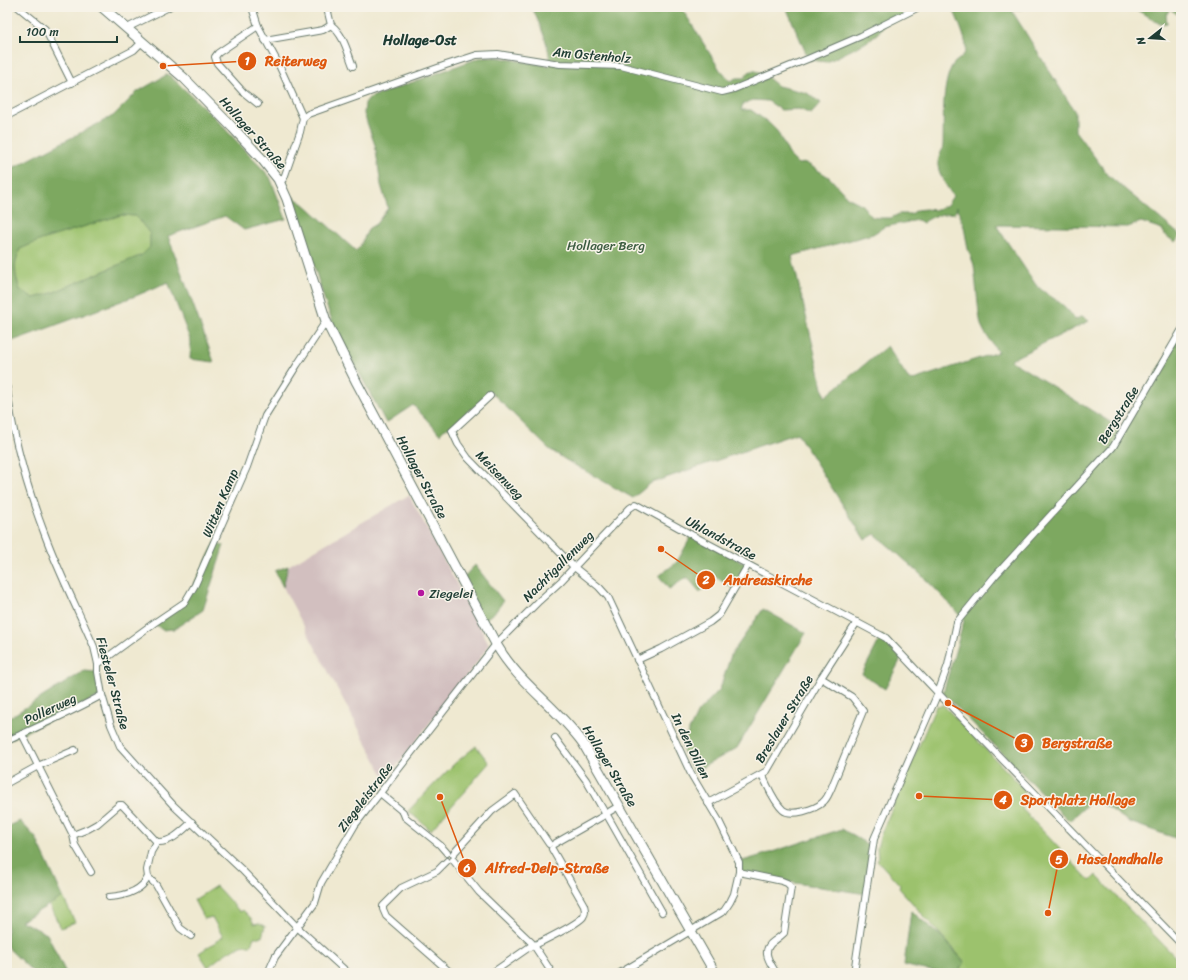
<svg xmlns="http://www.w3.org/2000/svg" width="1188" height="980" font-family="Sriracha,sans-serif">
<rect width="100%" height="100%" fill="#f7f3e8"/>
<filter id="ink" filterUnits="userSpaceOnUse"><feTurbulence type="fractalNoise" baseFrequency=".025" numOctaves="2"/><feDisplacementMap in="SourceGraphic" scale="8" xChannelSelector="R" yChannelSelector="G"/><feConvolveMatrix kernelMatrix="1 2 1 2 8 2 1 2 1" color-interpolation-filters="sRGB"/></filter>
<filter id="wash" filterUnits="userSpaceOnUse"><feTurbulence type="fractalNoise" baseFrequency=".012" numOctaves="4" result="noise"/><feDisplacementMap in="SourceGraphic" scale="16" xChannelSelector="R" yChannelSelector="G"/><feGaussianBlur stdDeviation="0.9" result="paint"/><feColorMatrix in="noise" values="0 0 0 0 0 0 0 0 0 0 0 0 0 0 0 0 0 1.4 0 .05"/><feComposite in="paint" operator="in"/></filter>
<g filter="url(#wash)">
<rect width="100%" height="100%" fill="#efe9d1"/>
<path fill="#d2bfbf" d="M409,495L489,644L478,661L441,708L390,775L384,776L283,587L288,566Z"/>
<g fill="#9cc26d" stroke="#5e8050">
<path d="M121,215L136,216L150,234V247L142,255L52,293L34,298L20,290L16,276L15,263L20,249L41,240Z"/>
<path d="M943,705L1025,790L1022,809L1090,881L1096,875L1181,963L1170,973H964L960,968L965,962L899,888L900,885L877,860L878,859L877,848L881,834L936,706Z"/>
<path d="M476,746L489,763L431,830L408,811L454,764Z"/>
<path d="M216,886L240,912L243,910L251,918L254,924L259,923L265,926L262,937H254L251,945C234,944 220,958 208,967L199,953L223,937L212,917L204,919L194,900Z"/>
<path d="M63,897L75,922L61,928L49,905Z"/>
</g>
<g fill="#7da860" stroke="#4e724a" fill-rule="evenodd">
<path d="M532,7H681L720,70L730,81L736,78H744L750,71H756L762,73L778,86L807,93L821,103L811,114L799,109L781,110L768,101L753,100L743,104L741,110H751L769,123L777,131L790,156L798,164L806,163L829,177L847,197L861,204L872,217L879,218H891L899,214H911L917,210L925,209L937,210L947,205L953,196C947,187 940,177 938,166C937,159 942,152 943,145C944,122 941,87 952,66C956,59 966,58 966,47C966,39 956,15 952,7H1030L1012,11L1075,112V131L1109,176L1181,236L1175,242L1165,235L1162,229L1141,222L1128,227L996,225L1036,285C1051,299 1064,301 1075,320L1082,316L1089,321L1010,360L1123,430L1181,331V840L1129,822L1109,808L1093,800L1069,821L943,693L964,621C938,588 906,561 875,534L865,540L797,433L651,483L633,498L566,460L549,449L491,392L453,425L445,429L440,434L413,405L386,423L335,328L325,302L293,197L304,204L356,251L360,246L369,228L376,224L388,208L381,185L375,145L364,114L365,103L369,98L479,58L496,57L550,66C550,45 540,26 532,7ZM957,207L964,227L968,249L974,265L979,314L981,325L985,333L998,352L910,381L887,346L825,397L792,256L873,234L884,227L918,220L923,223C933,215 942,214 955,213Z"/>
<path d="M786,7H920L884,25L878,33L865,43L827,62L809,60Z"/>
<path d="M1132,7H1181V17L1170,9L1166,15L1167,23L1160,24Z"/>
<path d="M168,74L214,117L270,177L286,219L244,230L225,216L168,236L214,362L190,359L191,342L168,282L138,295L7,343V171L113,116L137,92ZM121,215L136,216L150,234V247L142,255L52,293L34,298L20,290C14,272 13,267 20,249L41,240Z"/>
<path d="M692,535L748,565L734,589L714,576L700,592L687,577L669,589L659,576L677,562Z"/>
<path d="M215,543L224,545L203,610L174,629L162,630L154,623L185,602Z"/>
<path d="M475,565L503,601L497,610L483,621L462,579Z"/>
<path d="M288,566L283,587L275,571Z"/>
<path d="M763,609L806,633L737,748L694,772L683,751L682,745L698,712L720,689L731,655Z"/>
<path d="M882,635L903,655L885,689L862,674Z"/>
<path d="M84,671L98,672L102,695L7,741V719Z"/>
<path d="M20,821L36,838L63,897L21,921L47,934L66,973H34L7,947V827Z"/>
<path d="M842,829L872,847L866,894L782,881L739,872V862L766,854Z"/>
<path d="M911,911L941,936L965,963L960,968L964,973C943,973 924,971 904,965Z"/>
</g>
</g>
<g filter="url(#ink)">
<g fill="none" stroke-linecap="round" stroke-linejoin="round">
<g stroke="#68796b" stroke-width="8">
<g id="minor">
<path d="M18,7L45,29L72,83"/>
<path d="M252,7L258,26L279,65L303,118L300,132L284,178L280,183"/>
<path d="M331,25C344,35 347,51 353,66"/>
<path d="M128,30L131,26L169,7"/>
<path d="M265,40L323,30L331,25L327,8"/>
<path d="M258,104L243,92L217,63L215,57L218,53L258,26"/>
<path d="M7,116L134,50L142,42"/>
<path d="M303,118L308,114L446,65L477,55L498,54L560,64L621,66L722,92L734,89L810,58L861,36L919,7"/>
<path d="M7,388C13,439 27,488 45,535C59,573 78,610 94,647L98,664V672L102,695L111,725L120,746L174,806L242,870L297,927L348,973"/>
<path d="M490,396L452,431L458,444L468,458L574,567L599,587L608,597L691,774L719,821L739,862V872L734,894L730,902L724,911L620,973"/>
<path d="M637,660L661,649L710,622L719,615L748,565"/>
<path d="M98,664L154,623L185,602L195,585L247,467L265,416L297,365L326,321"/>
<path d="M22,734L73,835L75,845L91,872"/>
<path d="M555,738L586,780L605,813"/>
<path d="M7,741C39,726 72,712 102,695"/>
<path d="M762,775C768,786 773,801 783,810C791,817 816,809 823,802C827,799 829,793 831,789L863,711L852,697L821,678"/>
<path d="M7,783L38,766L75,750"/>
<path d="M380,793L403,812L405,817L440,845L447,853"/>
<path d="M708,803L767,771L821,678L857,622"/>
<path d="M607,813L619,806"/>
<path d="M607,815L662,912"/>
<path d="M73,835L88,829L97,824L119,805H122L157,842C171,843 182,831 192,822"/>
<path d="M157,842L151,852L147,870L148,877L156,885L180,928L191,936"/>
<path d="M554,844L605,815"/>
<path d="M453,854L492,811L515,794L549,844"/>
<path d="M453,860L479,892L532,943"/>
<path d="M447,861L437,871L401,888L383,906V909L386,916L451,973"/>
<path d="M739,872L782,881L787,883L791,887L784,933C780,937 778,938 774,941C760,951 770,962 776,973"/>
<path d="M109,897C124,896 141,892 148,877"/>
<path d="M537,944C548,938 575,926 583,917C586,913 585,909 584,905L552,849"/>
<path d="M535,947L552,973"/>
<path d="M268,973L275,957L315,903L321,883L355,825L496,644L539,601L561,581L630,508L636,504L692,535L886,638L938,693L1181,944"/>
<path d="M492,973L531,946"/>
<path d="M854,973L874,839L938,693L948,665L957,622L994,577L1113,447L1181,331"/>
</g>
</g>
<g stroke="#68796b" stroke-width="11">
<path id="secondary" d="M102,7L184,78L233,128L262,159L278,179L287,199L326,321L357,383L496,644C518,683 557,707 583,743L715,973"/>
</g>
<use href="#minor" stroke="#fff" stroke-width="6"/>
<use href="#secondary" stroke="#fff" stroke-width="9"/>
</g>
</g>
<circle fill="#b5179e" stroke="#f7f3e8" stroke-width="1.5" cx="421" cy="593" r="4"/>
<g text-anchor="middle" dominant-baseline="central" stroke-width="3" stroke-linejoin="round" paint-order="stroke">
<g font-size="13" fill="#1f3d34" stroke="#f7f3e8">
<text transform="translate(592 55) rotate(5)">Am Ostenholz</text>
<text transform="translate(253 133) rotate(48)">Hollager Straße</text>
<text transform="translate(1118 415) rotate(-58)">Bergstraße</text>
<text transform="translate(500 475) rotate(46)">Meisenweg</text>
<text transform="translate(422 477) rotate(62)">Hollager Straße</text>
<text transform="translate(220 503) rotate(-67)">Witten Kamp</text>
<text transform="translate(721 538) rotate(28)">Uhlandstraße</text>
<text transform="translate(558 566) rotate(-45)">Nachtigallenweg</text>
<text transform="translate(113 683) rotate(75)">Fiesteler Straße</text>
<text transform="translate(50 709) rotate(-25)">Pollerweg</text>
<text transform="translate(784 719) rotate(-59)">Breslauer Straße</text>
<text transform="translate(691 746) rotate(64)">In den Dillen</text>
<text transform="translate(610 766) rotate(59)">Hollager Straße</text>
<text transform="translate(365 797) rotate(-53)">Ziegeleistraße</text>
</g>
<g font-size="13" fill="#3e5e42" stroke="#f7f3e8">
<text x="606" y="245">Hollager Berg</text>
</g>
<g font-size="13" fill="#1f3d34" stroke="#f7f3e8" text-anchor="start">
<text x="429" y="593">Ziegelei</text>
</g>
<g font-size="14" font-weight="bold" fill="#1f3d34" stroke="#f7f3e8">
<text x="420" y="40">Hollage-Ost</text>
</g>
</g>
<path fill="none" stroke="#de580e" stroke-width="1.5" d="M163 66L247 61M661 549L706 580M948 703L1024 743M919 796L1003 800M1048 913L1059 859M440 797L467 868"/>
<g fill="#de580e" stroke="#f7f3e8" stroke-width="1.5">
<circle cx="163" cy="66" r="4"/>
<circle cx="661" cy="549" r="4"/>
<circle cx="948" cy="703" r="4"/>
<circle cx="919" cy="796" r="4"/>
<circle cx="1048" cy="913" r="4"/>
<circle cx="440" cy="797" r="4"/>
<circle cx="247" cy="61" r="10"/>
<circle cx="706" cy="580" r="10"/>
<circle cx="1024" cy="743" r="10"/>
<circle cx="1003" cy="800" r="10"/>
<circle cx="1059" cy="859" r="10"/>
<circle cx="467" cy="868" r="10"/>
</g>
<g font-size="12" text-anchor="middle" font-weight="bold" fill="#fff">
<text x="247" y="65">1</text>
<text x="706" y="584">2</text>
<text x="1024" y="747">3</text>
<text x="1003" y="804">4</text>
<text x="1059" y="864">5</text>
<text x="467" y="872">6</text>
</g>
<g font-size="14" text-anchor="middle" font-weight="bold" fill="#de580e" stroke="#f7f3e8" stroke-width="3" stroke-linejoin="round" paint-order="stroke">
<text x="296" y="66">Reiterweg</text>
<text x="768" y="585">Andreaskirche</text>
<text x="1077" y="748">Bergstraße</text>
<text x="1078" y="805">Sportplatz Hollage</text>
<text x="1120" y="864">Haselandhalle</text>
<text x="547" y="873">Alfred-Delp-Straße</text>
</g>
<rect width="1188" height="980" fill="none" stroke="#f7f3e8" stroke-width="24"/>
<g transform="translate(1150 38) rotate(253)" stroke="#f7f3e8" stroke-width="3" paint-order="stroke">
<path d="M0-3L7 15L0 10L-7 15Z" fill="#1f3d34"/>
<text y="-6" font-size="11" font-weight="bold" text-anchor="middle" fill="#1f3d34">N</text>
</g>
<path d="M20 36v6h97v-6" fill="none" stroke="#1f3d34" stroke-width="2"/>
<text x="26" y="36" font-size="12" fill="#1f3d34" stroke="#f7f3e8" stroke-width="3" paint-order="stroke">100 m</text>
</svg>
